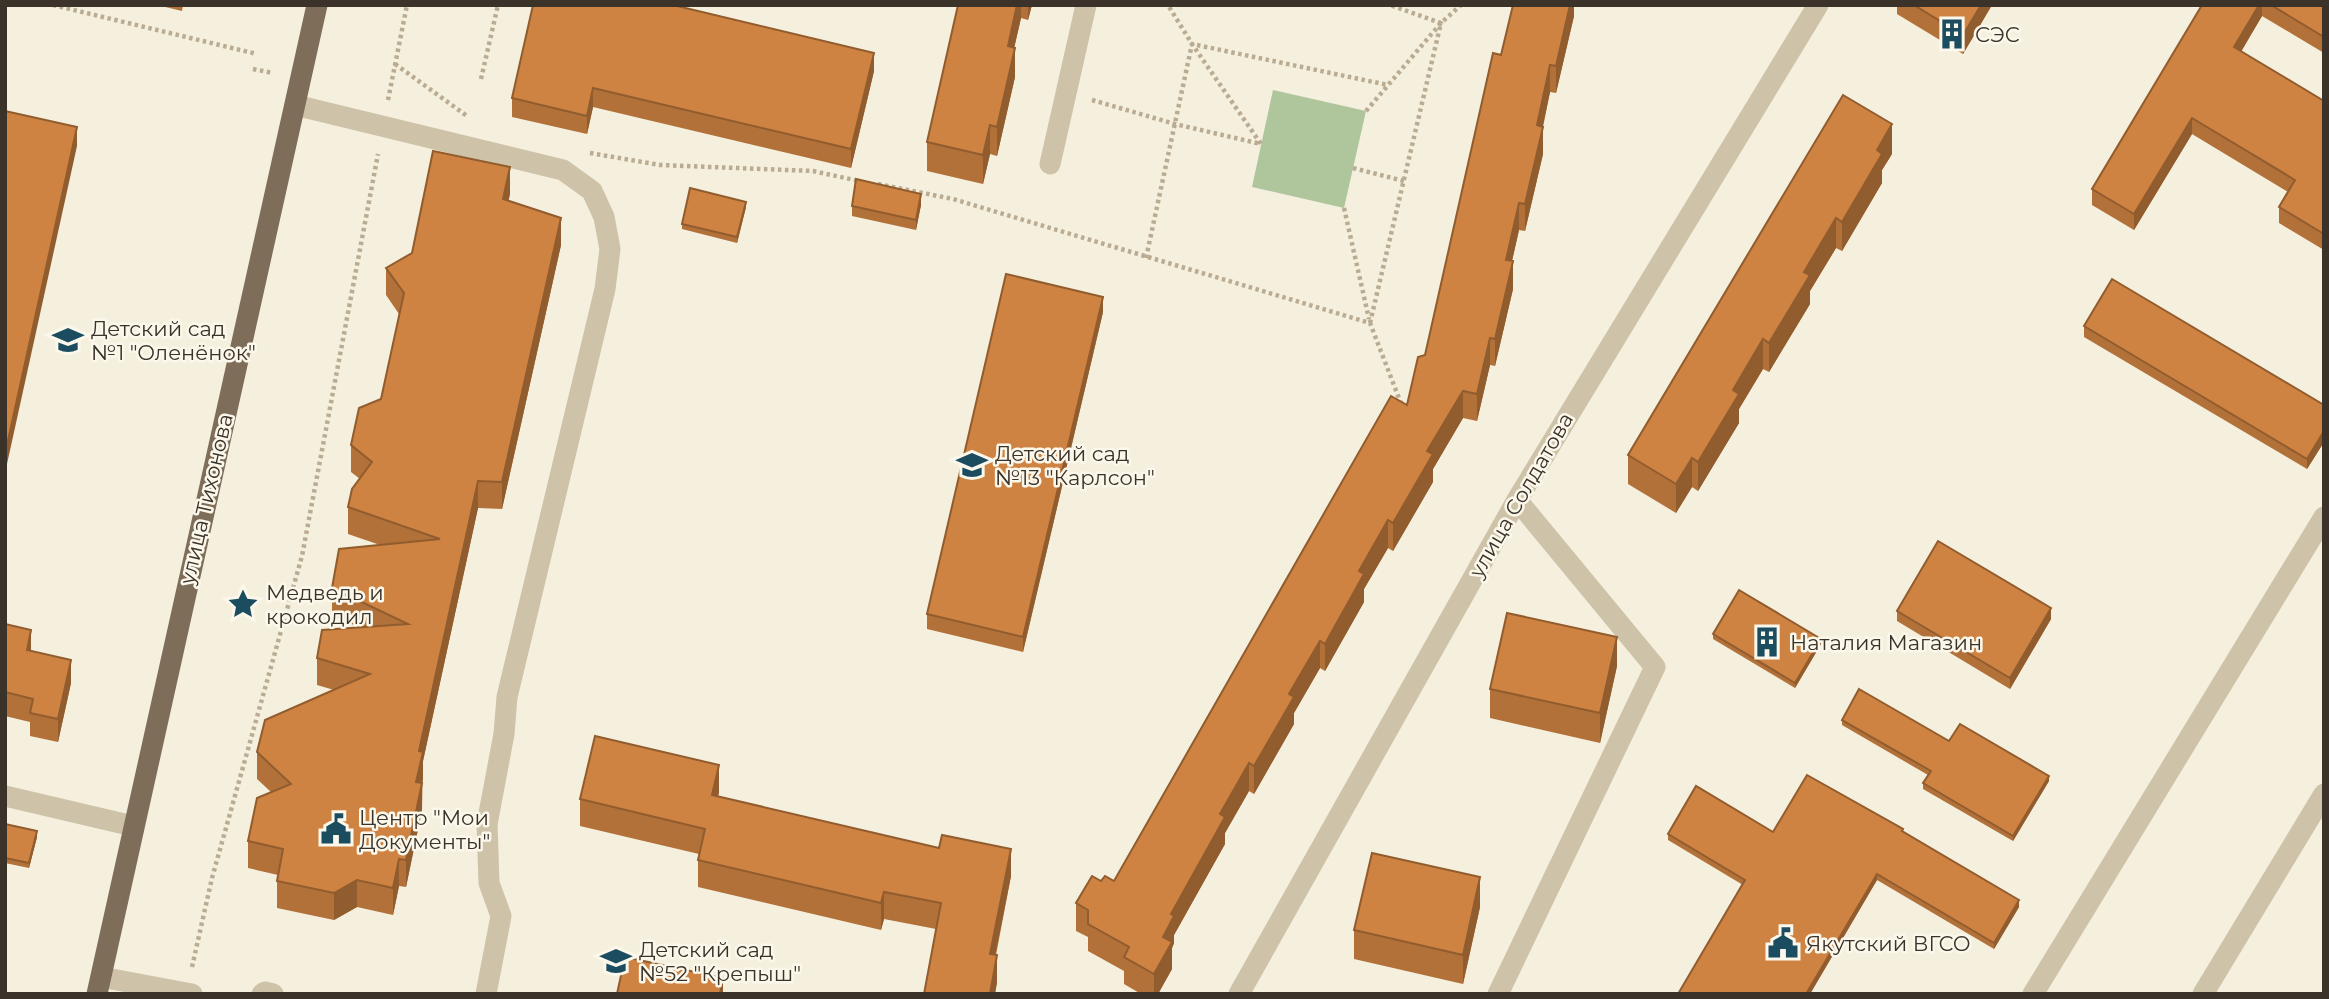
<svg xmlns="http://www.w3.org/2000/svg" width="2329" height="999" font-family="Montserrat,sans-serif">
<rect width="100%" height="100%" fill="#f5efde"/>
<path fill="#afc59c" d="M1273,90L1366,111L1344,208L1252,187Z"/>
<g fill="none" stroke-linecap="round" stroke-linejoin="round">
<g stroke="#baac92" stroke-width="4.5" stroke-dasharray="3.5 3.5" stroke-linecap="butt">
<path d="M53,5L257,54"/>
<path d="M395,64L467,116"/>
<path d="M253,69L273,73"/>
<path d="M481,79L498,5"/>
<path d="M388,100L407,5"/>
<path d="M1092,100L1175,124L1261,144L1192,44L1168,5"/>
<path d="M1366,111L1441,23L1461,5"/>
<path d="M590,153L660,165L813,171L859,181"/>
<path d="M1353,168L1404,181"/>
<path d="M878,184L953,199L1370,323L1402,406"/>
<path d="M1344,208L1369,319"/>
<path d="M1146,258L1192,44L1388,85"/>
<path d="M1370,323L1441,23L1390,5"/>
<path d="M192,967L212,878L302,556L378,154"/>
</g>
<g stroke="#cec2a8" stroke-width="21">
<path d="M295,105L563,170L592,191L604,217L610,249L605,289L507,697L504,734L487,824L489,883L501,916L486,994"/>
<path d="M1050,164L1086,5"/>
<path d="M5,796L133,826"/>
<path d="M101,977L192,994"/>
<path d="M262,994L265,992L273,994"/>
<path d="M1239,994L1517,500L1818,5"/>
<path d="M1498,994L1655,667L1517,500"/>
<path d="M2033,994L2324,517"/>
<path d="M2203,994L2324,794"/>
</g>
<path stroke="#7e6d59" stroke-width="21" d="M97,994L317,5"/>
</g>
<g fill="#b27139">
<path d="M157,5H183L182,11Z"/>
<path d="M533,5L874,71L851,168L593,107L587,134L512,117V98Z"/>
<path d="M958,5H1032L1028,20L1021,18L1014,48L1015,77L997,156L990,154L983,184L927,171V142Z"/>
<path d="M1574,5V16L1556,93L1550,92L1543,127V154L1525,231L1519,230L1512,261L1513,289L1495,366L1490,365L1477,421L1463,418L1433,469V482L1393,551L1388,548L1364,589V602L1325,671L1320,668L1294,713V724L1254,794L1249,791L1225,833V844L1174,935V943L1172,948V969L1158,994H1141L1124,984V971L1088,951V937L1076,931V903L1101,881H1114L1407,405L1425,355L1501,55Z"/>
<path d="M1897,5H1992L1963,54L1897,14Z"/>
<path d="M2202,5H2324V53L2262,16L2241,52L2324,101V250L2279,223V207L2288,192L2192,134L2134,230L2092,205V189Z"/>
<path d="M1892,154L1882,170V183L1842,251L1836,248L1810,291V304L1769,372L1763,369L1739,409V423L1698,491L1692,487L1676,513L1628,484V455Z"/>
<path d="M510,194L508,201L561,245L502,509L478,508L423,761L422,810L406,887L399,886L393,915L357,907L334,920L277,908V881L278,875L248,868V841L271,792L257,779V752L334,690L317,685V658L358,627L332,615V588L380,545L348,534V507L360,479L351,472V445L381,399L399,314L386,295V268Z"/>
<path d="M921,205L916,230L852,216V206Z"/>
<path d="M746,207L737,243L682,229V224Z"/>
<path d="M1103,312L1023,652L927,629V614Z"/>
<path d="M2084,326L2324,405V442L2307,469L2084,337Z"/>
<path d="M1897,611L2051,619L2010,689L1897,621Z"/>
<path d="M5,624L31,651L71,683L58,742L30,736V722L5,716Z"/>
<path d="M1713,634L1821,644L1795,688L1713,639Z"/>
<path d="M1617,666L1600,743L1490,718V689Z"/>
<path d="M1842,720L2049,781L2013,841L1923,789V783L1928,775L1842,725Z"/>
<path d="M719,792L718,797L1011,876L996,955L997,982L995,994H924L936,929L884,919L881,930L698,887V860L699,854L580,826V799Z"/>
<path d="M5,824L37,837L29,868L5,863Z"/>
<path d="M1903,831L2019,907L1994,949L1877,880L1810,994H1678L1743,885L1668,840V834L1773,832Z"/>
<path d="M1480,907L1463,984L1354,959V930Z"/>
</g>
<g fill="#915c2e">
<path d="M1017,5H1021V18L1008,75V46Z"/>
<path d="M1028,5H1032L1028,20Z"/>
<path d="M1570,5H1574V16L1556,93V66Z"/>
<path d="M1981,5H1992L1963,54V35Z"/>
<path d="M2259,5H2262V16L2234,63V47Z"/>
<path d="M1015,48V77L997,156V127Z"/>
<path d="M874,53V71L851,168V149Z"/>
<path d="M1550,65V92L1537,153V125Z"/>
<path d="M593,88V107L587,134V116Z"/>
<path d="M2192,118V134L2134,230V214Z"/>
<path d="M1892,124V154L1882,170V183L1842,251V222L1877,150Z"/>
<path d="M990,125V154L983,184V155Z"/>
<path d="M77,127V146L5,473V454Z"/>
<path d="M1543,127V154L1525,231V204Z"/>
<path d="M510,167V194L503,226V199Z"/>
<path d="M921,194V205L916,230V220Z"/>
<path d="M746,202V207L737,243V237Z"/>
<path d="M1519,203V230L1506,287V260Z"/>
<path d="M561,218V245L502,509V482Z"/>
<path d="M1836,218V248L1810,291V304L1769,372V343L1804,272Z"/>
<path d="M1513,261V289L1495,366V339Z"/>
<path d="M1103,297V312L1023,652V637Z"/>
<path d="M1490,338V365L1477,421V394Z"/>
<path d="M1763,339V369L1739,409V423L1698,491V462L1733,390Z"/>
<path d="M1463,391V418L1433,469V482L1393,551V523L1427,451Z"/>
<path d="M2324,431V442L2307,469V459Z"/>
<path d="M1692,458V487L1676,513V484Z"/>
<path d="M478,481V508L423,761V779L416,809V782L419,751Z"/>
<path d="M1388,520V548L1364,589V602L1325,671V644L1359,571Z"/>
<path d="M2051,608V619L2010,689V678Z"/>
<path d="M31,630V654L27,650Z"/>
<path d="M1617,637V666L1600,743V713Z"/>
<path d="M1821,639V644L1795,688V683Z"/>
<path d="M1320,641V668L1294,713V724L1254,794V766L1289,694Z"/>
<path d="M71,660V683L58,742V719Z"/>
<path d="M1249,763V791L1225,833V844L1174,935V943L1172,948V969L1158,994H1154V974L1163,937L1171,914L1220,814Z"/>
<path d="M719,765V792L712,822V795Z"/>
<path d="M2049,776V781L2013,841V836Z"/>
<path d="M422,783V810L406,887V860Z"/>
<path d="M37,831V837L29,868V863Z"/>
<path d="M1011,849V876L990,981V954Z"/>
<path d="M399,859V886L393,915V888Z"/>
<path d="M1877,874V880L1810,994H1806Z"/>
<path d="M1480,877V907L1463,984V955Z"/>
<path d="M357,880V907L334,920V893Z"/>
<path d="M884,892V919L881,930V903Z"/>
<path d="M2019,900V907L1994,949V943Z"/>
<path d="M997,955V982L995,994H990Z"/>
<path d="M723,978V994H720Z"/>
</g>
<g fill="#cf8342" stroke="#915c2e" stroke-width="2">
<path d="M533,5H673L874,53L851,149L593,88L587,116L512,98Z"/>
<path d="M958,5H1017L1008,46L1015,48L997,127L990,125L983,155L927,142Z"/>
<path d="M1513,5H1570L1556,66L1550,65L1537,125L1543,127L1525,204L1519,203L1506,260L1513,261L1495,339L1490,338L1477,394L1463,391L1427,451L1433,454L1393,523L1388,520L1359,571L1364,574L1325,644L1320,641L1289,694L1294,697L1254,766L1249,763L1220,814L1225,817L1171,914L1174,916L1163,937L1172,942L1154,974L1124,957L1129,947L1088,924V910L1076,903L1092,876L1101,881L1105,876L1114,881L1391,396L1407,405L1418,357L1425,355L1493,53L1501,55Z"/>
<path d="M1914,5H1981L1963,35Z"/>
<path d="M2202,5H2259L2234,47L2324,101V234L2279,207L2295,180L2192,118L2134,214L2092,189Z"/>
<path d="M2271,5H2324V37Z"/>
<path d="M1843,95L1892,124L1877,150L1882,154L1842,222L1836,218L1804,272L1810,275L1769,343L1763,339L1733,390L1739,394L1698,462L1692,458L1676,484L1628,455Z"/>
<path d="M5,111L77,127L5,454Z"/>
<path d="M433,151L510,167L503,199L561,218L502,482L478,481L419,751L423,752L416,782L422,783L406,860L399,859L393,888L357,880L334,893L277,881L283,849L248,841L257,798L291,784L257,752L265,720L370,674L317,658L322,630L408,624L332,588L339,549L440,539L348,507L352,489L372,462L351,445L359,408L381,399L404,293L386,268L412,253Z"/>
<path d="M856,179L921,194L916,220L852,206Z"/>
<path d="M690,188L746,202L737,237L682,224Z"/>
<path d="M1006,274L1103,297L1023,637L927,614Z"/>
<path d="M2112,279L2324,405V431L2307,459L2084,326Z"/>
<path d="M1938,541L2051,608L2010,678L1897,611Z"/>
<path d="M1739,590L1821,639L1795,683L1713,634Z"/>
<path d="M1507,613L1617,637L1600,713L1490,689Z"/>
<path d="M5,624L31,630L27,650L71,660L58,719L30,713L33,699L5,692Z"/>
<path d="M1859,689L1949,741L1960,724L2049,776L2013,836L1923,783L1931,771L1842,720Z"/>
<path d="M595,736L719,765L712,795L939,848L942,835L1011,849L990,954L997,955L990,994H924L941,903L884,892L881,903L698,860L705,829L580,799Z"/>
<path d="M1807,775L1903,829L1902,831L2019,900L1994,943L1877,874L1806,994H1678L1745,880L1668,834L1696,786L1773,832Z"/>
<path d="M5,824L37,831L29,863L5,858Z"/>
<path d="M1372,853L1480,877L1463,955L1354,930Z"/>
<path d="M625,957L723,978L720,994H617Z"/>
</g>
<defs>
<g id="building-bare" transform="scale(2.415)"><path d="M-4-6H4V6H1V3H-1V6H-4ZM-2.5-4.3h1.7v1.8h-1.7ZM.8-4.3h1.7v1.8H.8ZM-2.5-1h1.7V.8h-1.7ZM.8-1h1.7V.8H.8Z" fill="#1b4c60" stroke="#fbf8eb" stroke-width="2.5" paint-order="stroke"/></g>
<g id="school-bare" transform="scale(2.415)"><path d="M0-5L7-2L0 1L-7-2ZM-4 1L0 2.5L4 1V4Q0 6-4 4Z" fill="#1b4c60" stroke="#fbf8eb" stroke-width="2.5" paint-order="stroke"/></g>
<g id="sight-bare" transform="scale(2.415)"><path d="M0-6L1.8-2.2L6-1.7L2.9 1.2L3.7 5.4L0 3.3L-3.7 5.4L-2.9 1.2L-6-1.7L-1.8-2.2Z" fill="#1b4c60" stroke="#fbf8eb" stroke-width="2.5" paint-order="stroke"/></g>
<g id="civic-bare" transform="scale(2.415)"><path d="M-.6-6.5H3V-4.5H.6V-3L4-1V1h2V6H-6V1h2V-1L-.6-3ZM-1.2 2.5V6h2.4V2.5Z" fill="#1b4c60" stroke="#fbf8eb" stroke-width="2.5" paint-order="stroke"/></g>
</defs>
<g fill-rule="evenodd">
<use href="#building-bare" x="1952" y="34"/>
<use href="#school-bare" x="68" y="340"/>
<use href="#school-bare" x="972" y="465"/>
<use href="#sight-bare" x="243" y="604"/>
<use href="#building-bare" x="1767" y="642"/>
<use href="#civic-bare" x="336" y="829"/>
<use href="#civic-bare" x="1783" y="943"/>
<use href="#school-bare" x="616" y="961"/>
</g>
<g text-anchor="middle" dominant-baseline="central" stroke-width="5" stroke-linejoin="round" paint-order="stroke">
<g font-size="21" fill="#3b3229" stroke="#fbf8eb" text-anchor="start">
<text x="1975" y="34">СЭС</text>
<text x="91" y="328">Детский сад<tspan x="91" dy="24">№1 "Оленёнок"</tspan></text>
<text x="995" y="453">Детский сад<tspan x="995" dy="24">№13 "Карлсон"</tspan></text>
<text x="266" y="592">Медведь и<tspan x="266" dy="24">крокодил</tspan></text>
<text x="1790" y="642">Наталия Магазин</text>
<text x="359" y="817">Центр "Мои<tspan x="359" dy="24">Документы"</tspan></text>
<text x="1806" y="943">Якутский ВГСО</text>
<text x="639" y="949">Детский сад<tspan x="639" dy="24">№52 "Крепыш"</tspan></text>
</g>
<g font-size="21" fill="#3b3229" stroke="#fbf8eb">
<text transform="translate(1521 495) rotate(-60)">улица Солдатова</text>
<text transform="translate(206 499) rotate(-77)">улица Тихонова</text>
</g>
</g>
<rect width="2329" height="999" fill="none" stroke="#3b3229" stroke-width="14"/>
</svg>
